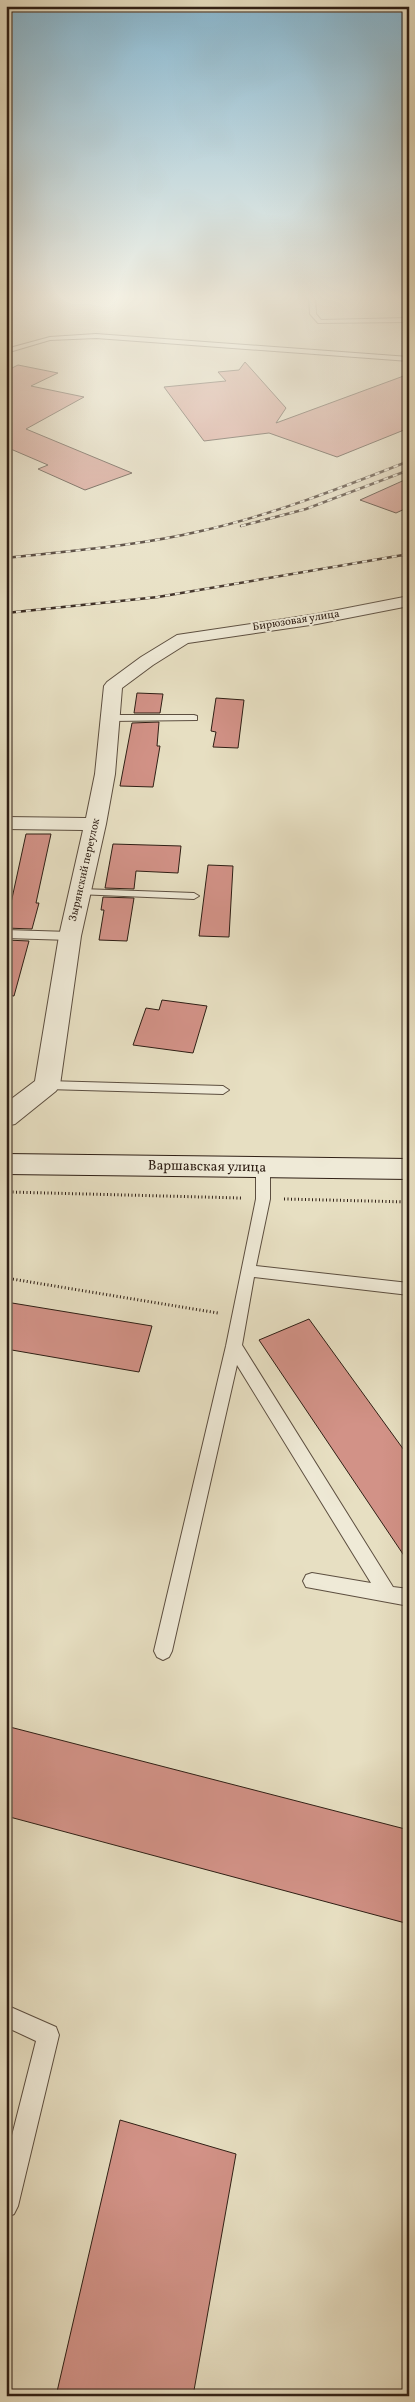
<svg xmlns="http://www.w3.org/2000/svg" width="415" height="2402" font-family="Vollkorn,serif">
<rect width="100%" height="100%" fill="#e7dfc2"/>
<filter id="stains"><feTurbulence type="fractalNoise" baseFrequency=".004" numOctaves="4"/><feColorMatrix values="0 0 0 0 .2 0 0 0 0 .09 0 0 0 0 .02 0 0 0 .5 -.17"/></filter>
<radialGradient id="worn" r=".72"><stop offset=".6" stop-color="#630" stop-opacity="0"/><stop offset="1" stop-color="#630" stop-opacity=".3"/></radialGradient>
<g fill="#d29287" stroke="#2f1f15">
<path d="M245,362L286,408L276,423L409,374V428L337,457L269,433L204,441L164,387L226,381L218,372L239,370Z"/>
<path d="M18,365L58,373L31,386L84,397L26,429L132,473L85,490L38,469L48,465L6,447V371Z"/>
<path d="M409,478V507L396,513L360,500Z"/>
<path d="M137,693L163,694L160,713H134Z"/>
<path d="M216,698L244,700L238,748L213,747L216,732L211,731Z"/>
<path d="M159,722L157,746H160L153,787L120,786L132,723Z"/>
<path d="M26,834H51L36,903H39L32,929L6,928V902L11,903Z"/>
<path d="M113,844L181,846L178,873L136,871L134,889L105,888Z"/>
<path d="M208,865L233,866L229,937L199,936Z"/>
<path d="M103,897L134,898L127,941L99,940L104,910H101Z"/>
<path d="M6,940L29,941L14,996L6,995Z"/>
<path d="M162,1000L207,1006L193,1053L133,1045L146,1008L159,1010Z"/>
<path d="M6,1302L152,1326L139,1372L6,1349Z"/>
<path d="M309,1319L409,1457V1563L259,1340Z"/>
<path d="M6,1726L409,1830V1924L6,1816Z"/>
<path d="M120,2120L236,2154L193,2396H56Z"/>
</g>
<g fill="none" stroke-linecap="round" stroke-linejoin="round">
<g stroke="#5d4f40" stroke-width="2">
<g id="service">
<path d="M309,295H315L316,314L321,320L409,318V322L318,323L310,314Z"/>
<path d="M96,334L409,357V361L96,338L50,340L6,353V349L50,337Z"/>
<path d="M194,715L197,716V720L110,721L105,718L110,715Z"/>
<path d="M81,889L194,893L199,896L194,899L77,894L76,892Z"/>
<path d="M6,930L70,932L76,936L70,940L6,938Z"/>
<path d="M47,1081L223,1086L229,1090L223,1094L47,1089L41,1085Z"/>
<path d="M263,1163L270,1168V1199L256,1266L409,1283V1295L254,1277L242,1345L393,1587L409,1589V1606L306,1587L303,1581L306,1575L312,1573L371,1583L237,1365L172,1651L169,1657L163,1660L157,1657L154,1651L226,1346L256,1199V1168Z"/>
<path d="M6,2005L56,2027L59,2035L18,2206L14,2214L6,2218V2159L36,2041L6,2027Z"/>
</g>
</g>
<g stroke="#5d4f40" stroke-width="2">
<path id="minor" d="M409,596V606L317,624L188,643L153,665L122,688L115,774L106,824L81,936L60,1085L56,1091L15,1124L6,1126V1103L35,1081L59,936L83,830L6,829V817L86,818L95,774L104,686L107,682L141,657L177,635L317,614Z"/>
</g>
<g stroke="#2f1f15" stroke-width="2">
<path id="secondary" d="M6,1154L409,1159V1179L6,1174Z"/>
</g>
<g stroke="#2f1f15" stroke-width="3" stroke-dasharray="1 2.5" stroke-linecap="butt">
<path d="M9,1192L241,1198"/>
<path d="M284,1199L409,1202"/>
<path d="M6,1278L218,1313"/>
</g>
<use href="#service" fill="#efead7" fill-rule="evenodd"/>
<use href="#minor" fill="#efead7" fill-rule="evenodd"/>
<use href="#secondary" fill="#efead7" fill-rule="evenodd"/>
<g stroke="#2f1f15" stroke-width="2.5">
<g id="rail">
<path d="M241,526L306,509L409,470"/>
<path d="M6,558C71,551 137,546 201,531C272,515 341,488 409,461"/>
<path d="M6,613L158,597L409,554"/>
</g>
</g>
<use href="#rail" stroke="#efead7" stroke-width="2" stroke-dasharray="5" stroke-linecap="butt"/>
</g>
<linearGradient id="sky" x2="0" y2="1"><stop stop-color="#87b8d2"/><stop offset="0.47" stop-color="#f4f1e4"/><stop offset="1" stop-color="#f4f1e4" stop-opacity="0"/></linearGradient>
<rect width="415" height="632" fill="url(#sky)"/>
<g text-anchor="middle" dominant-baseline="central" stroke-width="4" stroke-linejoin="round" paint-order="stroke">
<g font-size="11" fill="#2f1f15" stroke="#efead7">
<text transform="translate(296 621) rotate(-9)">Бирюзовая улица</text>
<text transform="translate(85 870) rotate(-77)">Зырянский переулок</text>
</g>
<g font-size="14" fill="#2f1f15" stroke="#efead7">
<text transform="translate(207 1167) rotate(1)">Варшавская улица</text>
</g>
</g>
<rect width="415" height="2402" fill="none" stroke="#e7dfc2" stroke-width="25"/>
<rect x="8" y="8" width="400" height="2387" fill="none" stroke="#2f1f15" stroke-width="2.5"/>
<rect x="12" y="12" width="390" height="2377" fill="none" stroke="#2f1f15"/>
<rect width="100%" height="100%" filter="url(#stains)"/>
<rect width="100%" height="100%" fill="url(#worn)"/>
</svg>
